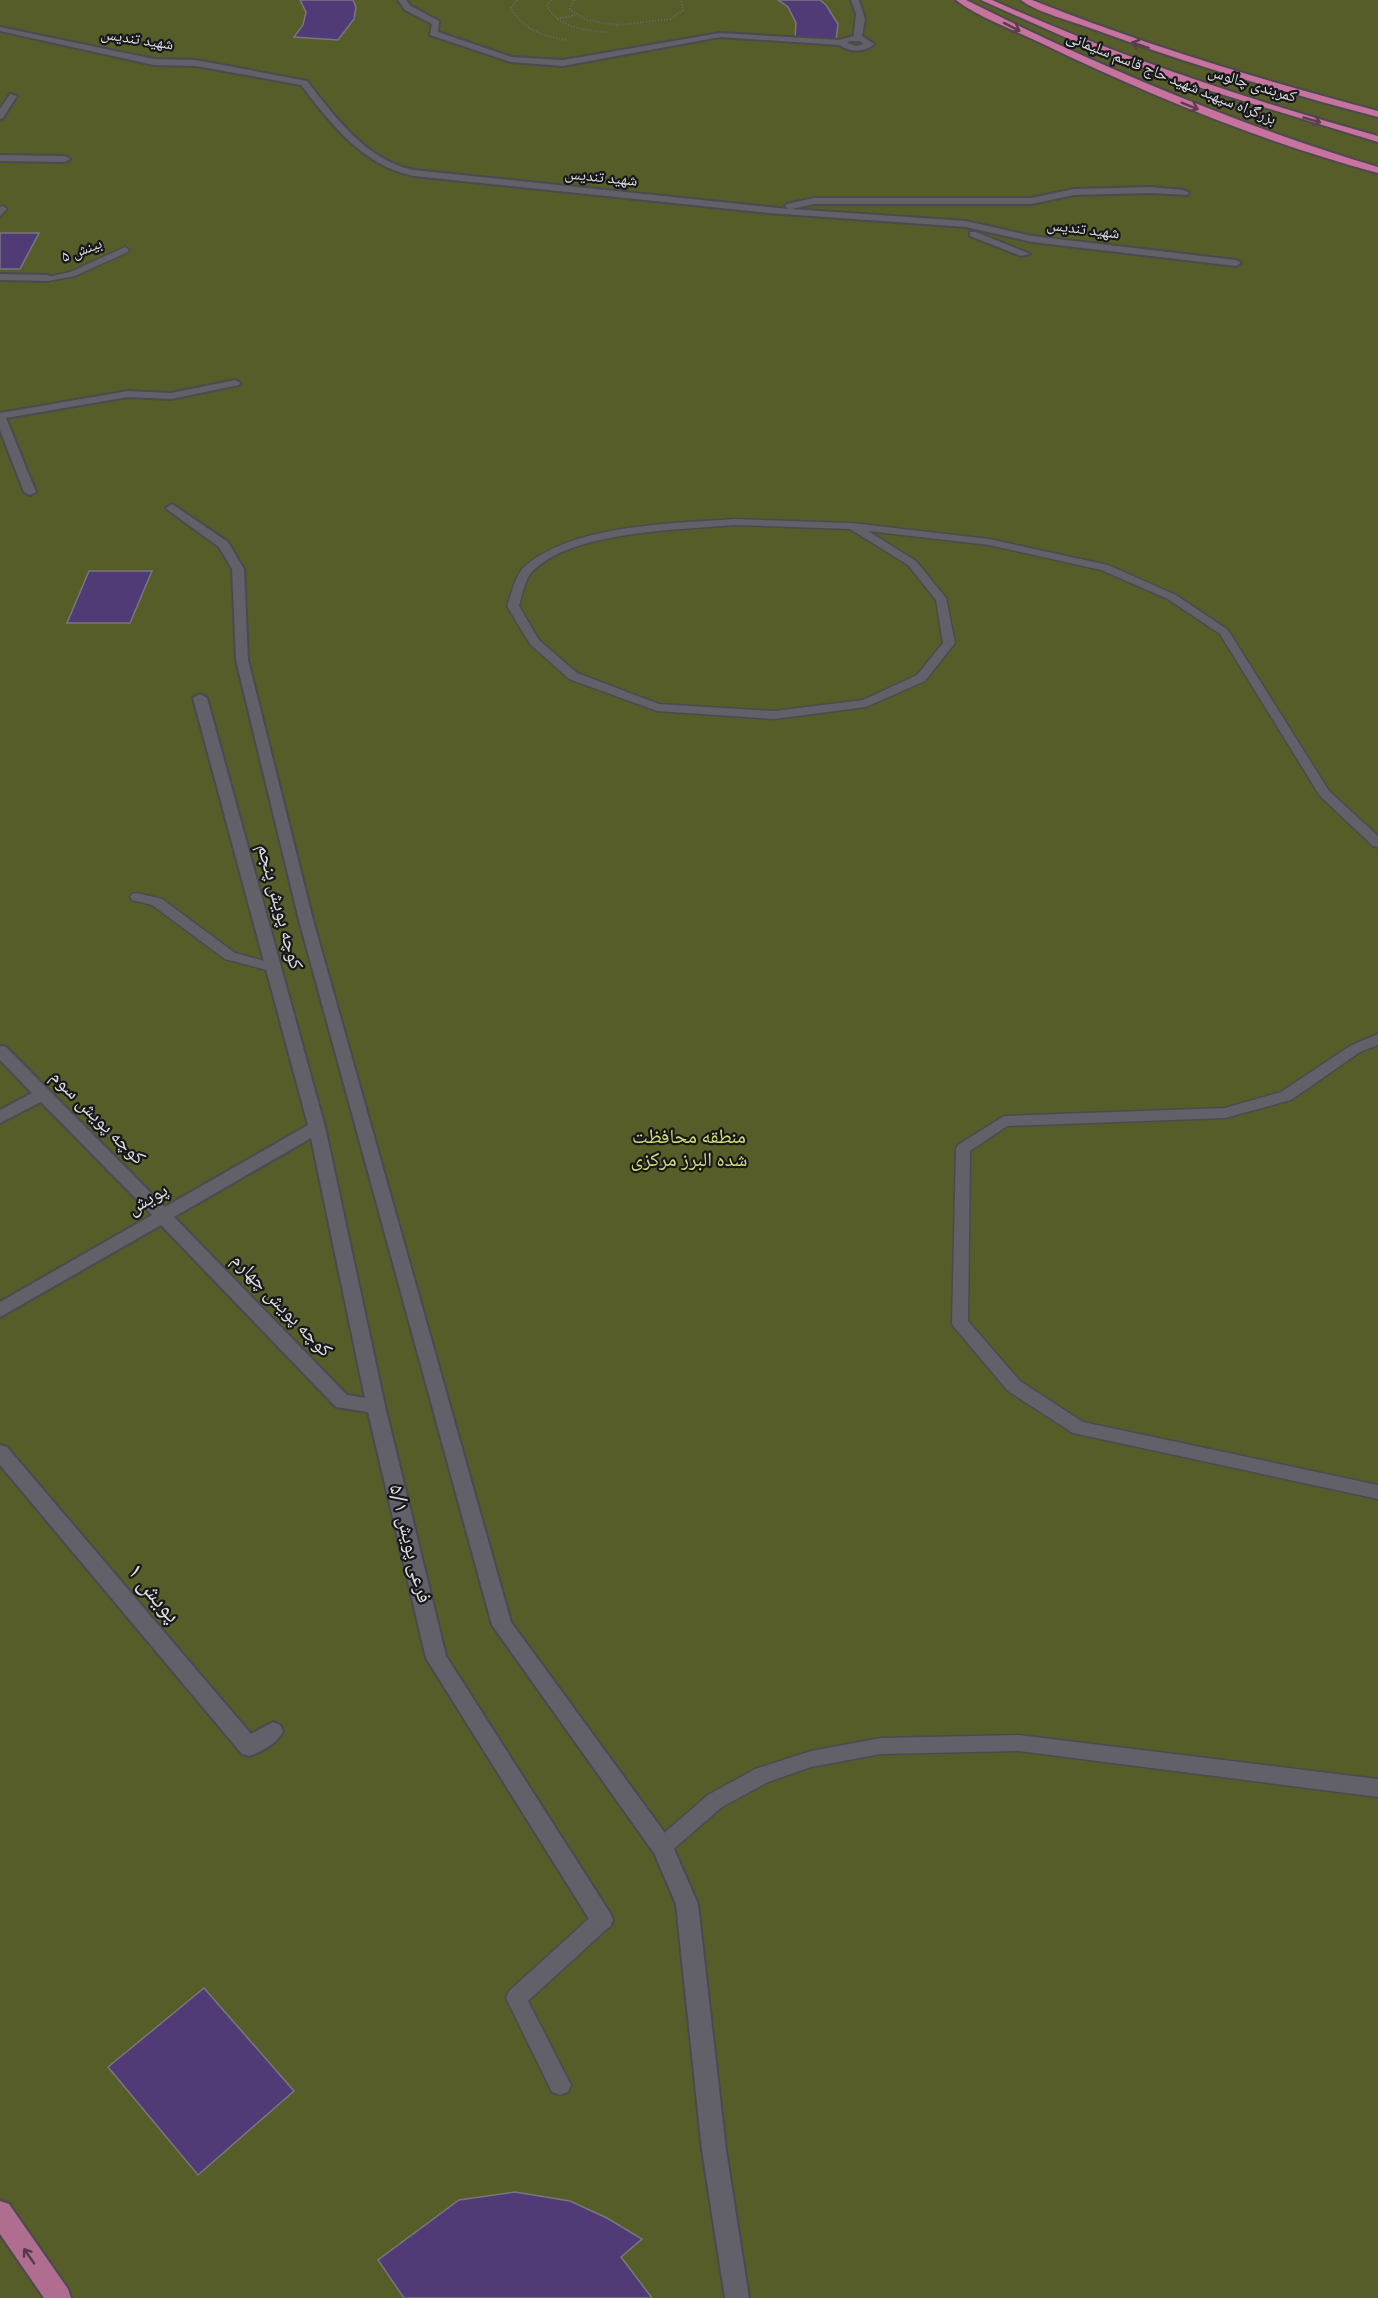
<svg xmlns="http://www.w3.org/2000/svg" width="1378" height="2298" font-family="Overpass,'Noto Naskh Arabic',sans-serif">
<rect width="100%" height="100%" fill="#312f35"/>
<rect fill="#575d28" x="0" y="0" width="1378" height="2298"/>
<g fill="#513b77" stroke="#78767e" stroke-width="1.5">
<path d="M300,0H353L356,7L354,19L338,40L294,37L303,25L306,12Z"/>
<path d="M778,0H820L826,5L838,24L836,40L795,38L796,23L788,7Z"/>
<path d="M0,233H39L20,269H0Z"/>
<path d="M89,571H152L130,623H67Z"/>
<path d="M204,1988L294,2091L198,2175L108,2067Z"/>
<path d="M515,2192L570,2201L607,2218L642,2239L621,2257L652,2298H404L378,2260L459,2200Z"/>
</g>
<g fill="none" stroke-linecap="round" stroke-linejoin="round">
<g stroke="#4c4a50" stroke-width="3">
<g id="service">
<path d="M3,206L7,209L0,216V207Z"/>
<path d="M125,247L129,250L128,252L75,276L48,281L43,278L70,272Z"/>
<path d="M734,519L852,523L989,539L1108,565L1176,595L1228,630L1329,791L1378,836V847L1373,846L1320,796L1220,634L1168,599L1101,570L989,545L868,531L916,561L946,598L955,643L925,681L866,707L774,719L657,711L569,679L530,644L507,606C511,595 515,576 523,568C571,524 671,524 734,519ZM734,525L850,529L908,565L936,600L943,643L917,675L863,700L774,711L659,704L577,673L539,640L519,606C522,596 525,579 532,572C570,531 680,530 734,525Z"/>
<path d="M137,893L162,899L235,953L279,965L281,968L274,972L225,959L152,905L132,900L130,897L132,894Z"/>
<path d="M1378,1034V1045L1360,1052L1291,1100L1225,1118L1007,1126L970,1151L968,1321L1020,1381L1083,1422L1378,1485V1499L1073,1433L1008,1391L954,1327L952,1323L956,1149L958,1145L1004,1116L1225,1108L1281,1092L1350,1046Z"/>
<path d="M1019,1735L1378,1779V1797L1019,1751L881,1754L811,1767L768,1782L722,1807L669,1853L662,1856L655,1853L652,1847L655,1841L708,1795L755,1769L811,1751L881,1738Z"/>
<path d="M602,1911L609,1913L612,1920L609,1927L528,2001L571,2085L568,2092L560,2095L552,2092L506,1998L509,1991L595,1913Z"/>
</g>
</g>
<g stroke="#4c4a50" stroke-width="4">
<g id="minor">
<path d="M398,0H406L411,6L439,21L438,32L512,57L563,60L720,33L839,40L854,36V33L856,14L851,0H859L865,19L862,36L874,44C864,53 850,52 839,45L720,37L563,66L511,62L430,35L432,24L405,10ZM849,41H859L864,44L856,46L847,43Z"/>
<path d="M0,27L154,59L196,60L307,81C335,117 367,161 414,170L789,209L785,206L787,204L814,198H1031L1074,189L1151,187L1184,190L1189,193L1187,195L1151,193L1074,195L1031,204H814L791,209L966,221L1032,236L1236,260L1241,263L1236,266L1032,242L966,227L769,213L414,176C363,166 331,124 301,85L196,66L154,65L0,31Z"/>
<path d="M10,94L17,96L3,118L0,119V109Z"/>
<path d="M0,155L65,156L70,159L65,162L0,161Z"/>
<path d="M970,232H976L1030,254L1021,256L970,236Z"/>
<path d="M0,274L48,275L53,278L48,281L0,280Z"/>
<path d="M235,380L240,383L239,385L171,399L128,397L6,418L36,492L30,495L24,492L0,430V413L128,391L171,393Z"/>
<path d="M172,504L228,542L244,569L248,660L313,920L511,1622L670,1840L698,1904L726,2150L749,2298H725L702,2150L676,1904L654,1853L492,1625L299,920L236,660L232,569L219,547L168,510L166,508Z"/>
<path d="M200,694L207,698L325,1127L385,1406L446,1656L610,1913L613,1920L610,1927L602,1930L594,1927L426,1658L368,1412L336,1407L161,1225L0,1317V1302L152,1215L41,1102L0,1123V1110L32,1093L0,1060V1046L6,1047L165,1207L308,1125L193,698ZM311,1138L365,1398L347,1395L174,1217Z"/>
<path d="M0,1445L7,1447L251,1734L273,1722L280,1725L283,1731C278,1743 261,1752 249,1756L242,1754L0,1465Z"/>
</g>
</g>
<g stroke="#4c4a50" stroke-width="4">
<path id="primary" d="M0,2201L9,2204L68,2289L71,2298H44L0,2234Z"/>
</g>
<g stroke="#4c4a50" stroke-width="4">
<g id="trunk">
<path d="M956,0H966C1100,67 1235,124 1378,167V173C1262,142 1149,95 1041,43C1018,32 974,15 956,0Z"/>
<path d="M981,0H992C1117,56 1246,99 1378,136V142L1175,80L1078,43Z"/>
<path d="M1021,0H1032C1145,45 1261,80 1378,111V117C1282,92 1186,63 1093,29C1072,21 1038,13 1021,0Z"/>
</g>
</g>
<g stroke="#6a686e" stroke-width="2" stroke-dasharray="1 2" stroke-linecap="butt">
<path d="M517,0L511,8C523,30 543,36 566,40"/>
<path d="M551,0L547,6C559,28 584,30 607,32"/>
<path d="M574,0L570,9L586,20L617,25L671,19L683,10L681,0"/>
<path d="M557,19L575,15"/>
</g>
<use href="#service" fill="#626068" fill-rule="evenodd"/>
<use href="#minor" fill="#626068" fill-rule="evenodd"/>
<use href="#primary" fill="#af6e90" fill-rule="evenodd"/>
<use href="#trunk" fill="#c8739d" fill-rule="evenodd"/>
</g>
<defs><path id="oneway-shaft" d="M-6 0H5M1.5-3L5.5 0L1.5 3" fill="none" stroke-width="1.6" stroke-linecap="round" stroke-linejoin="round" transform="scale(1.5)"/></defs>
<g stroke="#5e3c4e">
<use href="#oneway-shaft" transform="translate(1012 27) rotate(27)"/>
<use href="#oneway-shaft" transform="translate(1140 45) rotate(-161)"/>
<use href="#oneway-shaft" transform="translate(1190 106) rotate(22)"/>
<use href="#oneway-shaft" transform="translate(1312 120) rotate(16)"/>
</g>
<use stroke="#543a49" href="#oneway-shaft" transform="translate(29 2256) rotate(-125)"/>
<g text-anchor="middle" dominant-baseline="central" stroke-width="4.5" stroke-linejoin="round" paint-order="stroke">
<g font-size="16" fill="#dedde1" stroke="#18181a">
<text transform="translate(137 40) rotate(9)">شهید تندیس</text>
<text transform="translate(1171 79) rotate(22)">بزرگراه سپهبد شهید حاج قاسم سلیمانی</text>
<text transform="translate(1252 85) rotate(17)">کمربندی چالوس</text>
<text transform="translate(601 178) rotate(6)">شهید تندیس</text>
<text transform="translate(1083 230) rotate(7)">شهید تندیس</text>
<text transform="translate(82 251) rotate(-21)">بینش ۵</text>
</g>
<g font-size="20" fill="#dedde1" stroke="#18181a">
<text transform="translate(279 907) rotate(75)">کوچه پویش پنجم</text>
<text transform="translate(97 1118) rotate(45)">کوچه پویش سوم</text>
<text transform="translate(148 1200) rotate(-30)">پویش</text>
<text transform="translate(281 1306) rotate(46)">کوچه پویش چهارم</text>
<text transform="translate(409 1544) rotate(76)">فرعی پویش ۵/۱</text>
</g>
<g font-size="20" fill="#d4e078" stroke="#18181a">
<text x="689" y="1138">منطقه محافظت<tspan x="689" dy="23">شده البرز مرکزی</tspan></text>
</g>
<g font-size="24" fill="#dedde1" stroke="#18181a">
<text transform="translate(153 1594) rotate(50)">پویش ۱</text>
</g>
</g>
</svg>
